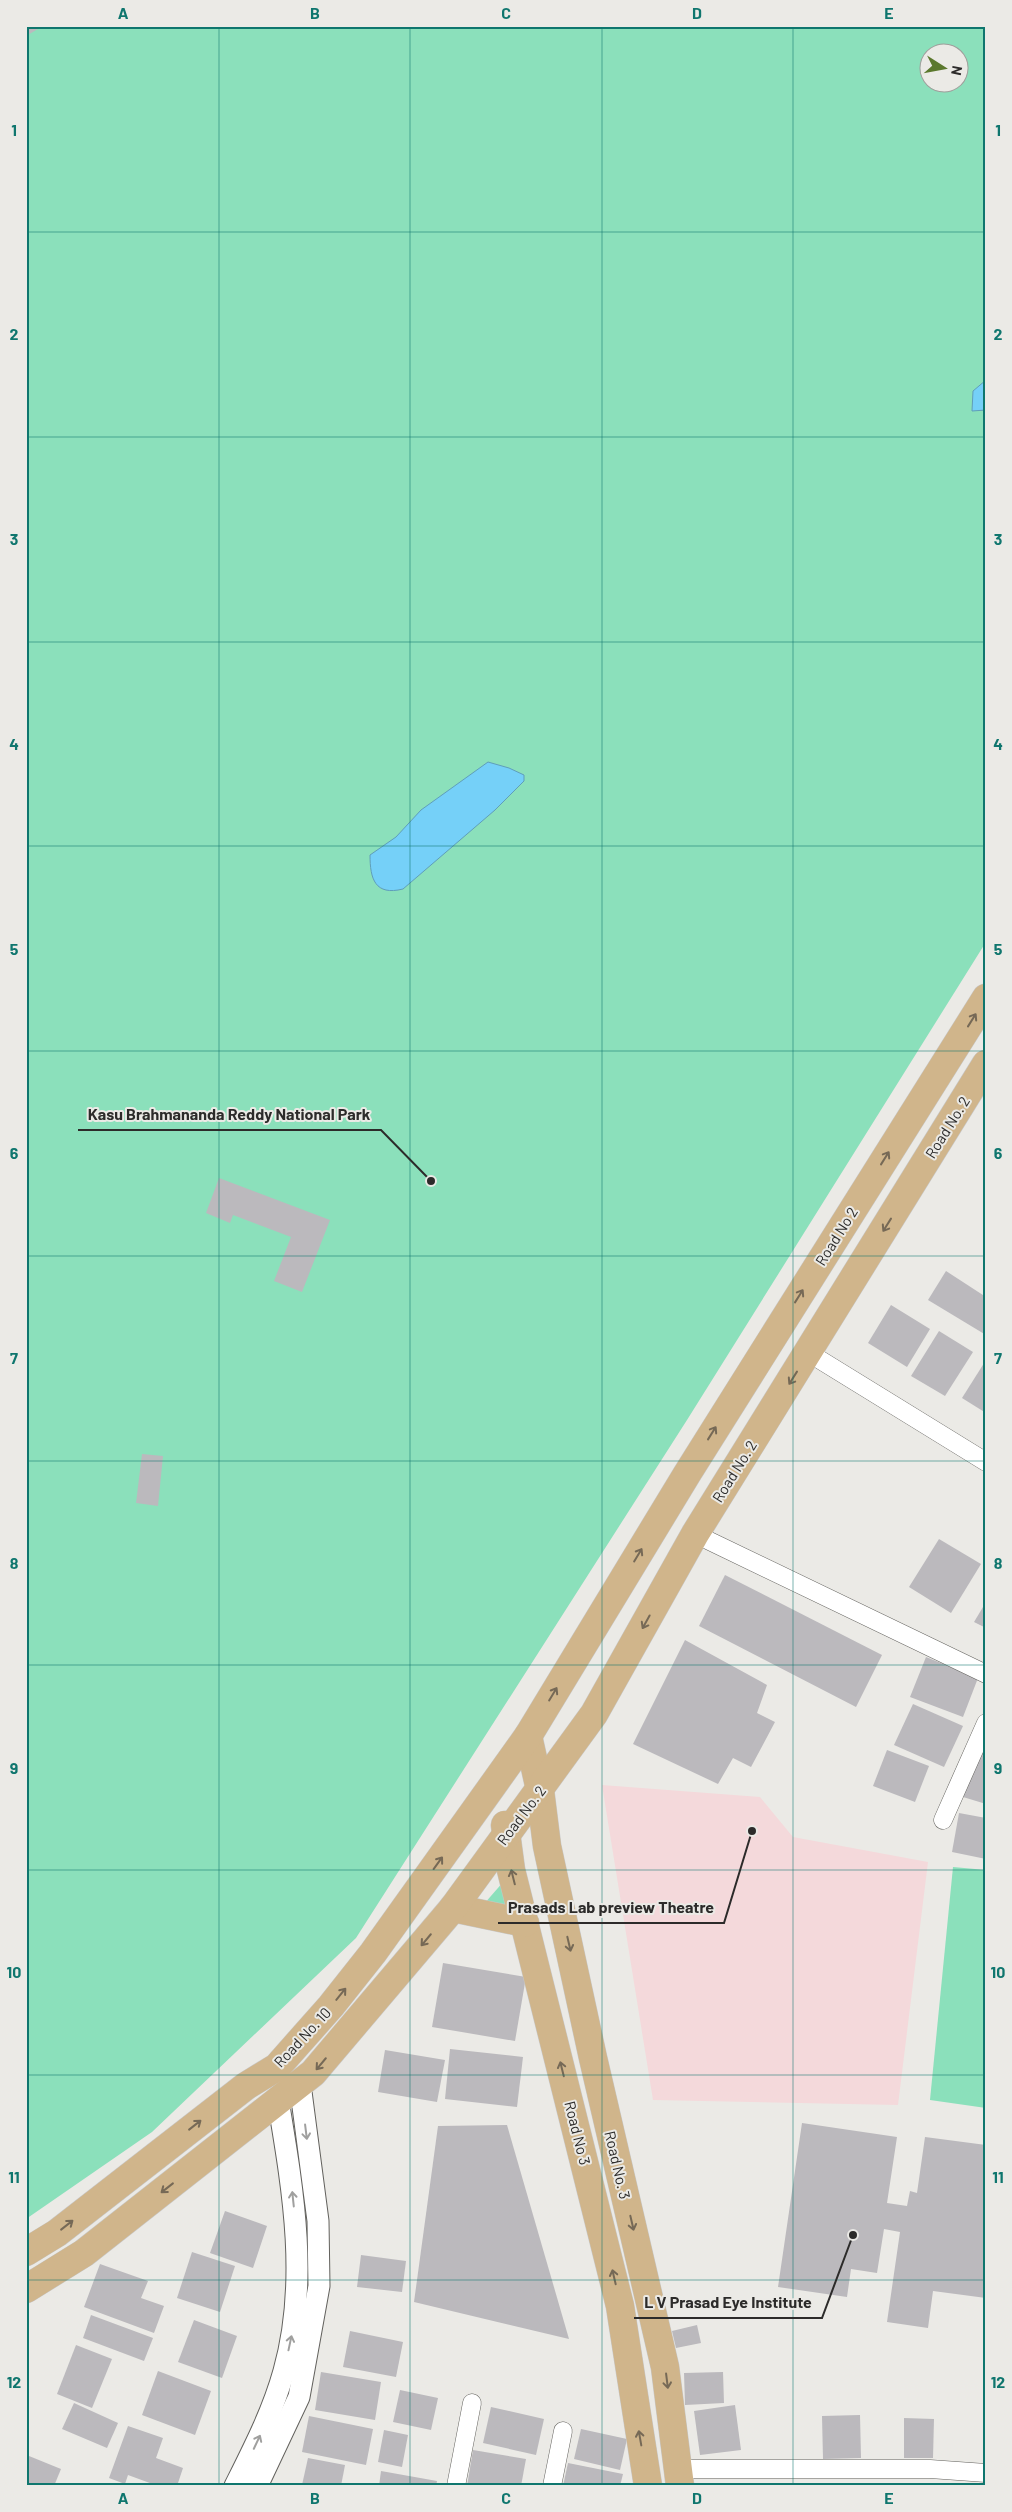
<svg xmlns="http://www.w3.org/2000/svg" width="1012" height="2512" font-family="Barlow,sans-serif">
<rect width="100%" height="100%" fill="#ebeae6"/>
<path fill="#f4d9db" d="M602,1785L760,1797L793,1837L928,1862L898,2105L653,2100Z"/>
<g fill="#8be0bb" fill-rule="evenodd">
<path d="M26,26H986V942L687,1420L356,1938L152,2132L26,2219ZM930,52H960V82H930Z"/>
<path d="M953,1867L986,1870V2108L930,2100Z"/>
<path d="M504,1881L512,1911L484,1904Z"/>
</g>
<g fill="#75d0f8" stroke="#5f9eba">
<path d="M986,380V410L972,411L973,391Z"/>
<path d="M488,762L509,768L524,775V781L495,810L403,889C375,896 370,879 370,855L396,837L421,810Z"/>
</g>
<g fill="#bbb9bd">
<path d="M26,26H43L26,36Z"/>
<path d="M219,1178L330,1220L302,1292L274,1281L291,1237L233,1215L230,1223L206,1213Z"/>
<path d="M946,1271L986,1297V1335L928,1300Z"/>
<path d="M891,1305L930,1329L907,1367L868,1343Z"/>
<path d="M939,1331L973,1352L945,1396L911,1376Z"/>
<path d="M986,1360V1413L962,1398Z"/>
<path d="M142,1454L163,1456L158,1506L136,1503Z"/>
<path d="M939,1539L981,1564L951,1613L909,1587Z"/>
<path d="M725,1575L882,1655L856,1707L699,1626Z"/>
<path d="M986,1602V1628L974,1622Z"/>
<path d="M685,1640L767,1685L757,1713L775,1722L751,1767L733,1758L718,1784L633,1744Z"/>
<path d="M926,1657L978,1678L963,1717L910,1697Z"/>
<path d="M913,1704L963,1726L944,1767L894,1745Z"/>
<path d="M887,1750L929,1766L915,1802L873,1786Z"/>
<path d="M977,1751L986,1754V1804L963,1797Z"/>
<path d="M959,1813L986,1818V1859L952,1852Z"/>
<path d="M443,1963L526,1977L515,2041L432,2027Z"/>
<path d="M450,2049L523,2057L517,2107L445,2099Z"/>
<path d="M385,2050L445,2060L437,2102L378,2092Z"/>
<path d="M802,2123L897,2137L887,2203L907,2206L910,2191L917,2193L925,2137L986,2145V2298L933,2291L928,2328L887,2322L900,2232L884,2229L877,2273L851,2269L847,2297L778,2287Z"/>
<path d="M507,2125L569,2339L414,2302L438,2126Z"/>
<path d="M225,2211L267,2226L253,2268L210,2253Z"/>
<path d="M192,2252L235,2266L220,2312L177,2298Z"/>
<path d="M361,2255L406,2261L402,2292L357,2287Z"/>
<path d="M100,2264L148,2281L141,2298L164,2306L154,2333L84,2307Z"/>
<path d="M91,2315L153,2338L144,2361L83,2338Z"/>
<path d="M194,2320L237,2336L222,2378L178,2362Z"/>
<path d="M697,2325L701,2343L676,2348L672,2331Z"/>
<path d="M350,2331L403,2342L396,2377L343,2367Z"/>
<path d="M76,2345L112,2359L92,2408L57,2394Z"/>
<path d="M158,2371L211,2391L195,2435L142,2415Z"/>
<path d="M321,2372L381,2382L375,2420L315,2410Z"/>
<path d="M723,2372L724,2403L685,2405L684,2373Z"/>
<path d="M400,2390L438,2398L431,2430L393,2422Z"/>
<path d="M74,2403L118,2423L107,2448L62,2429Z"/>
<path d="M735,2405L741,2450L700,2455L694,2411Z"/>
<path d="M491,2407L544,2419L536,2455L483,2443Z"/>
<path d="M860,2415L861,2458L823,2459L822,2416Z"/>
<path d="M309,2416L373,2429L366,2465L302,2452Z"/>
<path d="M983,2416H986V2460H984Z"/>
<path d="M904,2418L934,2419L933,2458H904Z"/>
<path d="M128,2426L163,2438L156,2458L183,2468L177,2486H158L128,2475L125,2484L109,2478Z"/>
<path d="M581,2429L627,2439L620,2470L574,2459Z"/>
<path d="M384,2430L408,2435L402,2467L378,2462Z"/>
<path d="M473,2450L526,2459L521,2486H467Z"/>
<path d="M29,2456L61,2469L54,2486H26V2463Z"/>
<path d="M308,2458L345,2465L341,2486L302,2485Z"/>
<path d="M568,2463L623,2474L620,2486H563Z"/>
<path d="M381,2471L437,2481L436,2486H379Z"/>
</g>
<g fill="none" stroke-linecap="round" stroke-linejoin="round">
<g stroke="#62615d" stroke-width="19">
<g id="minor">
<path d="M809,1353L986,1462"/>
<path d="M695,1534L986,1674"/>
<path d="M943,1820L986,1723"/>
<path d="M679,2469H930L986,2473"/>
<path d="M456,2486L472,2403"/>
<path d="M552,2486L563,2431"/>
</g>
</g>
<g stroke="#62615d" stroke-width="23">
<g id="tertiary">
<path d="M235,2486C254,2448 273,2411 284,2371C309,2282 293,2190 278,2100"/>
<path d="M257,2486L299,2397L319,2286L318,2221L300,2084"/>
</g>
</g>
<g stroke="#c8c8c8" stroke-width="29">
<g id="primary">
<path d="M528,1736L540,1790L547,1846L593,2058L665,2367L680,2486"/>
<path d="M505,1825L511,1870L620,2306L648,2486"/>
<path d="M453,1908L525,1923"/>
<path d="M26,2252L57,2233L246,2086L277,2067L331,2006L373,1953L528,1736L687,1474L986,998"/>
<path d="M26,2289L84,2253L313,2073L453,1908L594,1714L695,1534L986,1064"/>
</g>
</g>
<use href="#minor" stroke="#fff" stroke-width="18"/>
<use href="#tertiary" stroke="#fff" stroke-width="21"/>
<use href="#primary" stroke="#d0b58b" stroke-width="28"/>
</g>
<defs><path id="oneway-shaft" d="M-6 0H5M1.5-3L5.5 0L1.5 3" fill="none" stroke-width="1.6" stroke-linecap="round" stroke-linejoin="round" transform="scale(1.25)"/></defs>
<g stroke="#766956">
<use href="#oneway-shaft" transform="translate(972 1020) rotate(-58)"/>
<use href="#oneway-shaft" transform="translate(885 1158) rotate(-58)"/>
<use href="#oneway-shaft" transform="translate(887 1225) rotate(122)"/>
<use href="#oneway-shaft" transform="translate(799 1296) rotate(-58)"/>
<use href="#oneway-shaft" transform="translate(793 1378) rotate(122)"/>
<use href="#oneway-shaft" transform="translate(712 1433) rotate(-58)"/>
<use href="#oneway-shaft" transform="translate(638 1555) rotate(-59)"/>
<use href="#oneway-shaft" transform="translate(646 1622) rotate(119)"/>
<use href="#oneway-shaft" transform="translate(553 1694) rotate(-59)"/>
<use href="#oneway-shaft" transform="translate(438 1863) rotate(-54)"/>
<use href="#oneway-shaft" transform="translate(513 1877) rotate(-104)"/>
<use href="#oneway-shaft" transform="translate(426 1940) rotate(130)"/>
<use href="#oneway-shaft" transform="translate(569 1944) rotate(77)"/>
<use href="#oneway-shaft" transform="translate(341 1994) rotate(-51)"/>
<use href="#oneway-shaft" transform="translate(321 2064) rotate(130)"/>
<use href="#oneway-shaft" transform="translate(562 2069) rotate(-104)"/>
<use href="#oneway-shaft" transform="translate(195 2125) rotate(-38)"/>
<use href="#oneway-shaft" transform="translate(167 2188) rotate(142)"/>
<use href="#oneway-shaft" transform="translate(632 2223) rotate(77)"/>
<use href="#oneway-shaft" transform="translate(67 2225) rotate(-38)"/>
<use href="#oneway-shaft" transform="translate(614 2277) rotate(-103)"/>
<use href="#oneway-shaft" transform="translate(667 2381) rotate(83)"/>
<use href="#oneway-shaft" transform="translate(640 2438) rotate(-100)"/>
</g>
<g stroke="#a0a09f">
<use href="#oneway-shaft" transform="translate(306 2132) rotate(83)"/>
<use href="#oneway-shaft" transform="translate(293 2199) rotate(-96)"/>
<use href="#oneway-shaft" transform="translate(290 2343) rotate(-78)"/>
<use href="#oneway-shaft" transform="translate(257 2442) rotate(-65)"/>
</g>
<path fill="none" stroke="#0f766e" stroke-width="1" stroke-opacity="0.55" d="M219,26V2486M410,26V2486M602,26V2486M793,26V2486M26,232H986M26,437H986M26,642H986M26,846H986M26,1051H986M26,1256H986M26,1461H986M26,1665H986M26,1870H986M26,2075H986M26,2280H986"/>
<g text-anchor="middle" dominant-baseline="central" stroke-width="4" stroke-linejoin="round" paint-order="stroke">
<g font-size="15" fill="#2c2b2a" stroke="#ebeae6">
<text transform="translate(947 1127) rotate(-58)">Road No. 2</text>
<text transform="translate(836 1236) rotate(-58)">Road No 2</text>
<text transform="translate(734 1471) rotate(-58)">Road No. 2</text>
<text transform="translate(521 1815) rotate(-53)">Road No. 2</text>
<text transform="translate(302 2037) rotate(-47)">Road No. 10</text>
<text transform="translate(578 2133) rotate(76)">Road No 3</text>
<text transform="translate(618 2165) rotate(77)">Road No. 3</text>
</g>
</g>
<path fill="none" stroke="#2c2b2a" stroke-width="2" d="M431 1181L381 1130H78M752 1831L724 1923H498M853 2235L822 2318H634"/>
<g fill="#2c2b2a" stroke="#ebeae6" stroke-width="2">
<circle cx="431" cy="1181" r="5"/>
<circle cx="752" cy="1831" r="5"/>
<circle cx="853" cy="2235" r="5"/>
</g>
<g font-size="16" text-anchor="middle" font-weight="bold" fill="#2c2b2a" stroke="#ebeae6" stroke-width="4" stroke-linejoin="round" paint-order="stroke">
<text x="229" y="1120">Kasu Brahmananda Reddy National Park</text>
<text x="611" y="1913">Prasads Lab preview Theatre</text>
<text x="728" y="2308">L V Prasad Eye Institute</text>
</g>
<rect width="1012" height="2512" fill="none" stroke="#ebeae6" stroke-width="55"/>
<g transform="translate(944 68) rotate(101)"><circle r="24" fill="#ebeae6" stroke="#9f9e9b"/>
<path d="M0-4L9 19L0 12L-9 19Z" fill="#5b782d"/>
<text y="-8" font-size="14" font-weight="bold" text-anchor="middle" fill="#2c2b2a">N</text>
</g>
<rect x="28" y="28" width="956" height="2456" fill="none" stroke="#0f766e" stroke-width="2"/>
<g font-size="16" text-anchor="middle" font-weight="bold" fill="#0f766e">
<text x="123" y="19">A</text>
<text x="315" y="19">B</text>
<text x="506" y="19">C</text>
<text x="697" y="19">D</text>
<text x="889" y="19">E</text>
<text x="14" y="136">1</text>
<text x="998" y="136">1</text>
<text x="14" y="340">2</text>
<text x="998" y="340">2</text>
<text x="14" y="545">3</text>
<text x="998" y="545">3</text>
<text x="14" y="750">4</text>
<text x="998" y="750">4</text>
<text x="14" y="955">5</text>
<text x="998" y="955">5</text>
<text x="14" y="1159">6</text>
<text x="998" y="1159">6</text>
<text x="14" y="1364">7</text>
<text x="998" y="1364">7</text>
<text x="14" y="1569">8</text>
<text x="998" y="1569">8</text>
<text x="14" y="1774">9</text>
<text x="998" y="1774">9</text>
<text x="14" y="1978">10</text>
<text x="998" y="1978">10</text>
<text x="14" y="2183">11</text>
<text x="998" y="2183">11</text>
<text x="14" y="2388">12</text>
<text x="998" y="2388">12</text>
<text x="123" y="2504">A</text>
<text x="315" y="2504">B</text>
<text x="506" y="2504">C</text>
<text x="697" y="2504">D</text>
<text x="889" y="2504">E</text>
</g>
</svg>
